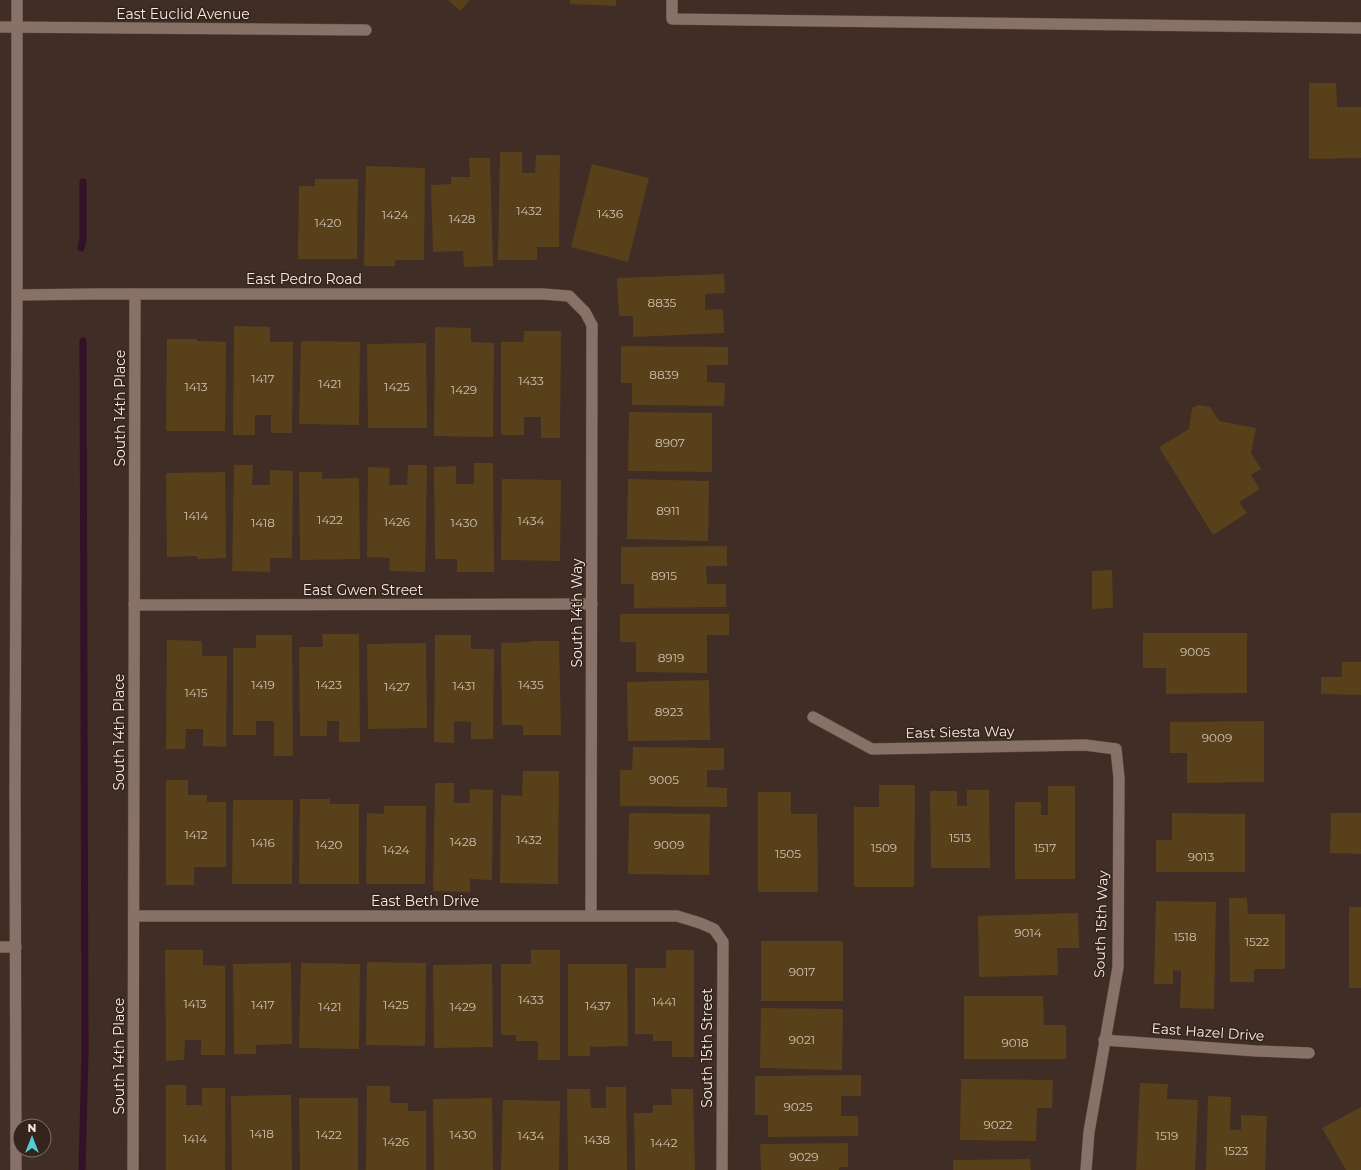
<svg xmlns="http://www.w3.org/2000/svg" width="1361" height="1170" font-family="Montserrat,sans-serif">
<rect width="100%" height="100%" fill="#402d25"/>
<g fill="none" stroke-linecap="round" stroke-linejoin="round">
<g stroke="#331127" stroke-width="7">
<path d="M81,248L83,239V182"/>
<path d="M82,1170L85,1053L83,341"/>
</g>
</g>
<g fill="#58401a">
<path d="M448,0H470L460,11Z"/>
<path d="M570,0H616V6L570,4Z"/>
<path d="M1309,83H1336L1337,107H1361V158L1309,159Z"/>
<path d="M500,152H522V173H535L536,155H560L559,247H537V260H498Z"/>
<path d="M469,158H490L493,266L464,267L463,251L433,252L431,185L451,184V177H470Z"/>
<path d="M592,164L649,178L628,262L571,247Z"/>
<path d="M366,166L425,168L424,260H395V266H364Z"/>
<path d="M315,179H358L357,259H298L299,186H315Z"/>
<path d="M724,274L725,293L705,294V310L723,309L724,333L633,337V316H619L617,278Z"/>
<path d="M234,326L270,327V342H293L292,433H271V415H255V435H233Z"/>
<path d="M435,327L471,328V342L494,343L493,437L434,436Z"/>
<path d="M524,331H561L560,438H541V417H524V435H501V342H523Z"/>
<path d="M167,339H197V341L226,342L225,431H166Z"/>
<path d="M301,341L360,342L359,425L299,424Z"/>
<path d="M426,343L427,428H368L367,344Z"/>
<path d="M621,346L728,347V365H707V382L725,383L724,406L632,405V383H621Z"/>
<path d="M1198,405L1210,407L1219,421L1256,428L1251,453L1261,469L1251,475L1260,489L1239,502L1247,513L1213,535L1159,447L1189,429L1192,408Z"/>
<path d="M629,412L712,413V472L628,471Z"/>
<path d="M474,463H493L494,572H457V559H435L434,467L456,466V484H474Z"/>
<path d="M234,465H253L252,485H270V470L293,471L292,558H270V572L232,571Z"/>
<path d="M408,465H427L425,572L389,571L390,558L367,557L368,467L390,468L389,485H407Z"/>
<path d="M225,472L226,558L197,559V556L167,557L166,473Z"/>
<path d="M299,472H322V479L359,478L360,559L300,560Z"/>
<path d="M502,479L561,480L560,561L501,560Z"/>
<path d="M628,479L709,481L708,541L627,539Z"/>
<path d="M727,546V566H706L707,584H726V607L634,608V584H621V547Z"/>
<path d="M1112,570L1113,608L1092,609V571Z"/>
<path d="M620,614H729V635H707V673L636,672V642H620Z"/>
<path d="M1143,633H1247V693L1166,694V668H1143Z"/>
<path d="M322,634H359L360,742H339V721H327V736H300L299,647H323Z"/>
<path d="M256,635H292L293,756H274V721H256V735H233V648H256Z"/>
<path d="M435,635H471V649H494L493,739H471V722L454,721V743L434,742Z"/>
<path d="M167,640L202,641V656H227L226,747L203,746V729H186L185,749H166Z"/>
<path d="M531,641H559L561,735H523V725H502L501,643L531,642Z"/>
<path d="M426,643L427,728L368,729L367,644Z"/>
<path d="M1342,662H1361V695L1321,694V677H1342Z"/>
<path d="M709,680L710,740L628,741L627,682Z"/>
<path d="M1264,721V782L1187,783V753H1170V722Z"/>
<path d="M633,747L724,748V770H707V787L727,788V807L620,806V770H632Z"/>
<path d="M523,771H559L558,884L500,883L501,795L522,796Z"/>
<path d="M166,780H188V795H207V802H226V867H194V885H166Z"/>
<path d="M435,783H454V803H470V789L493,790L492,880L470,879V892L433,891Z"/>
<path d="M879,785H915L914,887H854V807H879Z"/>
<path d="M1048,786H1075V879H1015V802H1041V815H1048Z"/>
<path d="M967,790H989L990,868H931L930,791H957V806H967Z"/>
<path d="M758,792H791V814H817L818,892H758Z"/>
<path d="M300,799H330V804H359V884H299Z"/>
<path d="M233,800H293L292,884H232Z"/>
<path d="M384,806H426L425,884H366L367,813L384,814Z"/>
<path d="M629,813L710,814L709,875L628,874Z"/>
<path d="M1172,813L1245,814V872H1156V840H1172Z"/>
<path d="M1331,813H1361V854L1330,853Z"/>
<path d="M1229,898H1247L1248,914H1285V969H1254V982H1230Z"/>
<path d="M1156,901L1216,902L1214,1009L1180,1008L1181,971L1173,970V984H1154Z"/>
<rect x="1349" y="907" width="12" height="81"/>
<path d="M1078,913L1079,948H1057L1058,975L979,977L978,916Z"/>
<rect x="761" y="941" width="82" height="60"/>
<path d="M165,950H203V965L225,966V1055H201V1040H185L184,1060L166,1061Z"/>
<path d="M531,950H560V1060H538V1041H516V1035H501V964H531Z"/>
<path d="M666,950H694V1057H672V1041H653V1034H635V968H666Z"/>
<path d="M367,962L426,963L425,1046L366,1045Z"/>
<path d="M291,963L292,1044L256,1045V1054H234L233,964Z"/>
<path d="M301,963L360,964L359,1049L299,1048Z"/>
<path d="M492,964L493,1047L434,1048L433,965Z"/>
<path d="M568,964H627L628,1046L590,1047V1056H568Z"/>
<path d="M964,996H1043L1044,1025H1066V1059H964Z"/>
<path d="M761,1008L843,1009L842,1070L760,1068Z"/>
<path d="M861,1075V1096H841V1116H858V1136L768,1137V1115H755V1076Z"/>
<path d="M961,1079L1053,1080L1052,1108H1037L1036,1141L960,1140Z"/>
<path d="M1140,1083L1168,1084L1167,1099L1198,1100L1195,1170H1136Z"/>
<path d="M166,1085H186V1105H202V1088H225V1170H166Z"/>
<path d="M367,1086H390V1103H408V1111H426V1170H366Z"/>
<path d="M606,1087H626L627,1170H568L567,1089H590L591,1108H606Z"/>
<path d="M671,1089H693L695,1170H635L634,1113H653V1105H672Z"/>
<path d="M291,1095L292,1170H232L231,1096Z"/>
<path d="M1208,1096L1231,1097L1230,1129L1241,1130V1115L1267,1116L1265,1170H1206Z"/>
<path d="M299,1098H358V1170H300Z"/>
<path d="M492,1098L493,1170H434L433,1099Z"/>
<path d="M503,1100L560,1101L559,1170H501Z"/>
<path d="M1361,1107V1170H1346L1322,1128Z"/>
<path d="M848,1143V1167H839V1170H761L760,1144Z"/>
<path d="M1030,1159L1031,1170H953V1160Z"/>
</g>
<g fill="none" stroke-linecap="round" stroke-linejoin="round">
<g stroke="#5c4c46" stroke-width="12">
<g id="minor">
<path d="M672,0V19L1361,28"/>
<path d="M0,27L366,30"/>
<path d="M17,295L96,294H543L569,296L585,312L592,325L591,915"/>
<path d="M134,605L592,604"/>
<path d="M813,717L872,749L1085,745L1116,749L1119,778L1118,967L1089,1132L1086,1170"/>
<path d="M134,916H677L700,923L714,929L723,942L722,1170"/>
<path d="M0,947H16"/>
<path d="M1104,1040L1256,1051L1309,1053"/>
<path d="M16,1170L15,788L17,295V0"/>
<path d="M133,1170L135,294"/>
</g>
</g>
<use href="#minor" stroke="#887268" stroke-width="11"/>
</g>
<g text-anchor="middle" dominant-baseline="central" stroke-width="3" stroke-linejoin="round" paint-order="stroke">
<g font-size="12" fill="#cec0b2">
<text x="529" y="210">1432</text>
<text x="610" y="213">1436</text>
<text x="395" y="214">1424</text>
<text x="462" y="218">1428</text>
<text x="328" y="222">1420</text>
<text x="662" y="302">8835</text>
<text x="664" y="374">8839</text>
<text x="263" y="378">1417</text>
<text x="531" y="380">1433</text>
<text x="330" y="383">1421</text>
<text x="196" y="386">1413</text>
<text x="397" y="386">1425</text>
<text x="464" y="389">1429</text>
<text x="670" y="442">8907</text>
<text x="668" y="510">8911</text>
<text x="196" y="515">1414</text>
<text x="330" y="519">1422</text>
<text x="531" y="520">1434</text>
<text x="397" y="521">1426</text>
<text x="263" y="522">1418</text>
<text x="464" y="522">1430</text>
<text x="664" y="575">8915</text>
<text x="1195" y="651">9005</text>
<text x="671" y="657">8919</text>
<text x="263" y="684">1419</text>
<text x="329" y="684">1423</text>
<text x="531" y="684">1435</text>
<text x="464" y="685">1431</text>
<text x="397" y="686">1427</text>
<text x="196" y="692">1415</text>
<text x="669" y="711">8923</text>
<text x="1217" y="737">9009</text>
<text x="664" y="779">9005</text>
<text x="196" y="834">1412</text>
<text x="960" y="837">1513</text>
<text x="529" y="839">1432</text>
<text x="463" y="841">1428</text>
<text x="263" y="842">1416</text>
<text x="329" y="844">1420</text>
<text x="669" y="844">9009</text>
<text x="884" y="847">1509</text>
<text x="1045" y="847">1517</text>
<text x="396" y="849">1424</text>
<text x="788" y="853">1505</text>
<text x="1201" y="856">9013</text>
<text x="1028" y="932">9014</text>
<text x="1185" y="936">1518</text>
<text x="1257" y="941">1522</text>
<text x="802" y="971">9017</text>
<text x="531" y="999">1433</text>
<text x="664" y="1001">1441</text>
<text x="195" y="1003">1413</text>
<text x="263" y="1004">1417</text>
<text x="396" y="1004">1425</text>
<text x="598" y="1005">1437</text>
<text x="330" y="1006">1421</text>
<text x="463" y="1006">1429</text>
<text x="802" y="1039">9021</text>
<text x="1015" y="1042">9018</text>
<text x="798" y="1106">9025</text>
<text x="998" y="1124">9022</text>
<text x="262" y="1133">1418</text>
<text x="329" y="1134">1422</text>
<text x="463" y="1134">1430</text>
<text x="531" y="1135">1434</text>
<text x="1167" y="1135">1519</text>
<text x="195" y="1138">1414</text>
<text x="597" y="1139">1438</text>
<text x="396" y="1141">1426</text>
<text x="664" y="1142">1442</text>
<text x="1236" y="1150">1523</text>
<text x="804" y="1156">9029</text>
</g>
<g font-size="14" fill="#f6eae4" stroke="#35241b">
<text x="183" y="14">East Euclid Avenue</text>
<text x="304" y="279">East Pedro Road</text>
<text transform="translate(120 408) rotate(-90)">South 14th Place</text>
<text x="363" y="590">East Gwen Street</text>
<text transform="translate(577 613) rotate(-90)">South 14th Way</text>
<text transform="translate(119 732) rotate(-90)">South 14th Place</text>
<text transform="translate(960 732) rotate(-1)">East Siesta Way</text>
<text x="425" y="901">East Beth Drive</text>
<text transform="translate(1101 924) rotate(-88)">South 15th Way</text>
<text transform="translate(1208 1032) rotate(4)">East Hazel Drive</text>
<text transform="translate(707 1048) rotate(-90)">South 15th Street</text>
<text transform="translate(119 1056) rotate(-90)">South 14th Place</text>
</g>
</g>
<g transform="translate(32 1138)"><circle r="19" fill="#35241b" stroke="#82736b"/>
<path d="M0-3L7 15L0 10L-7 15Z" fill="#52ccd6"/>
<text y="-6" font-size="11" font-weight="bold" text-anchor="middle" fill="#f6eae4">N</text>
</g>
</svg>
